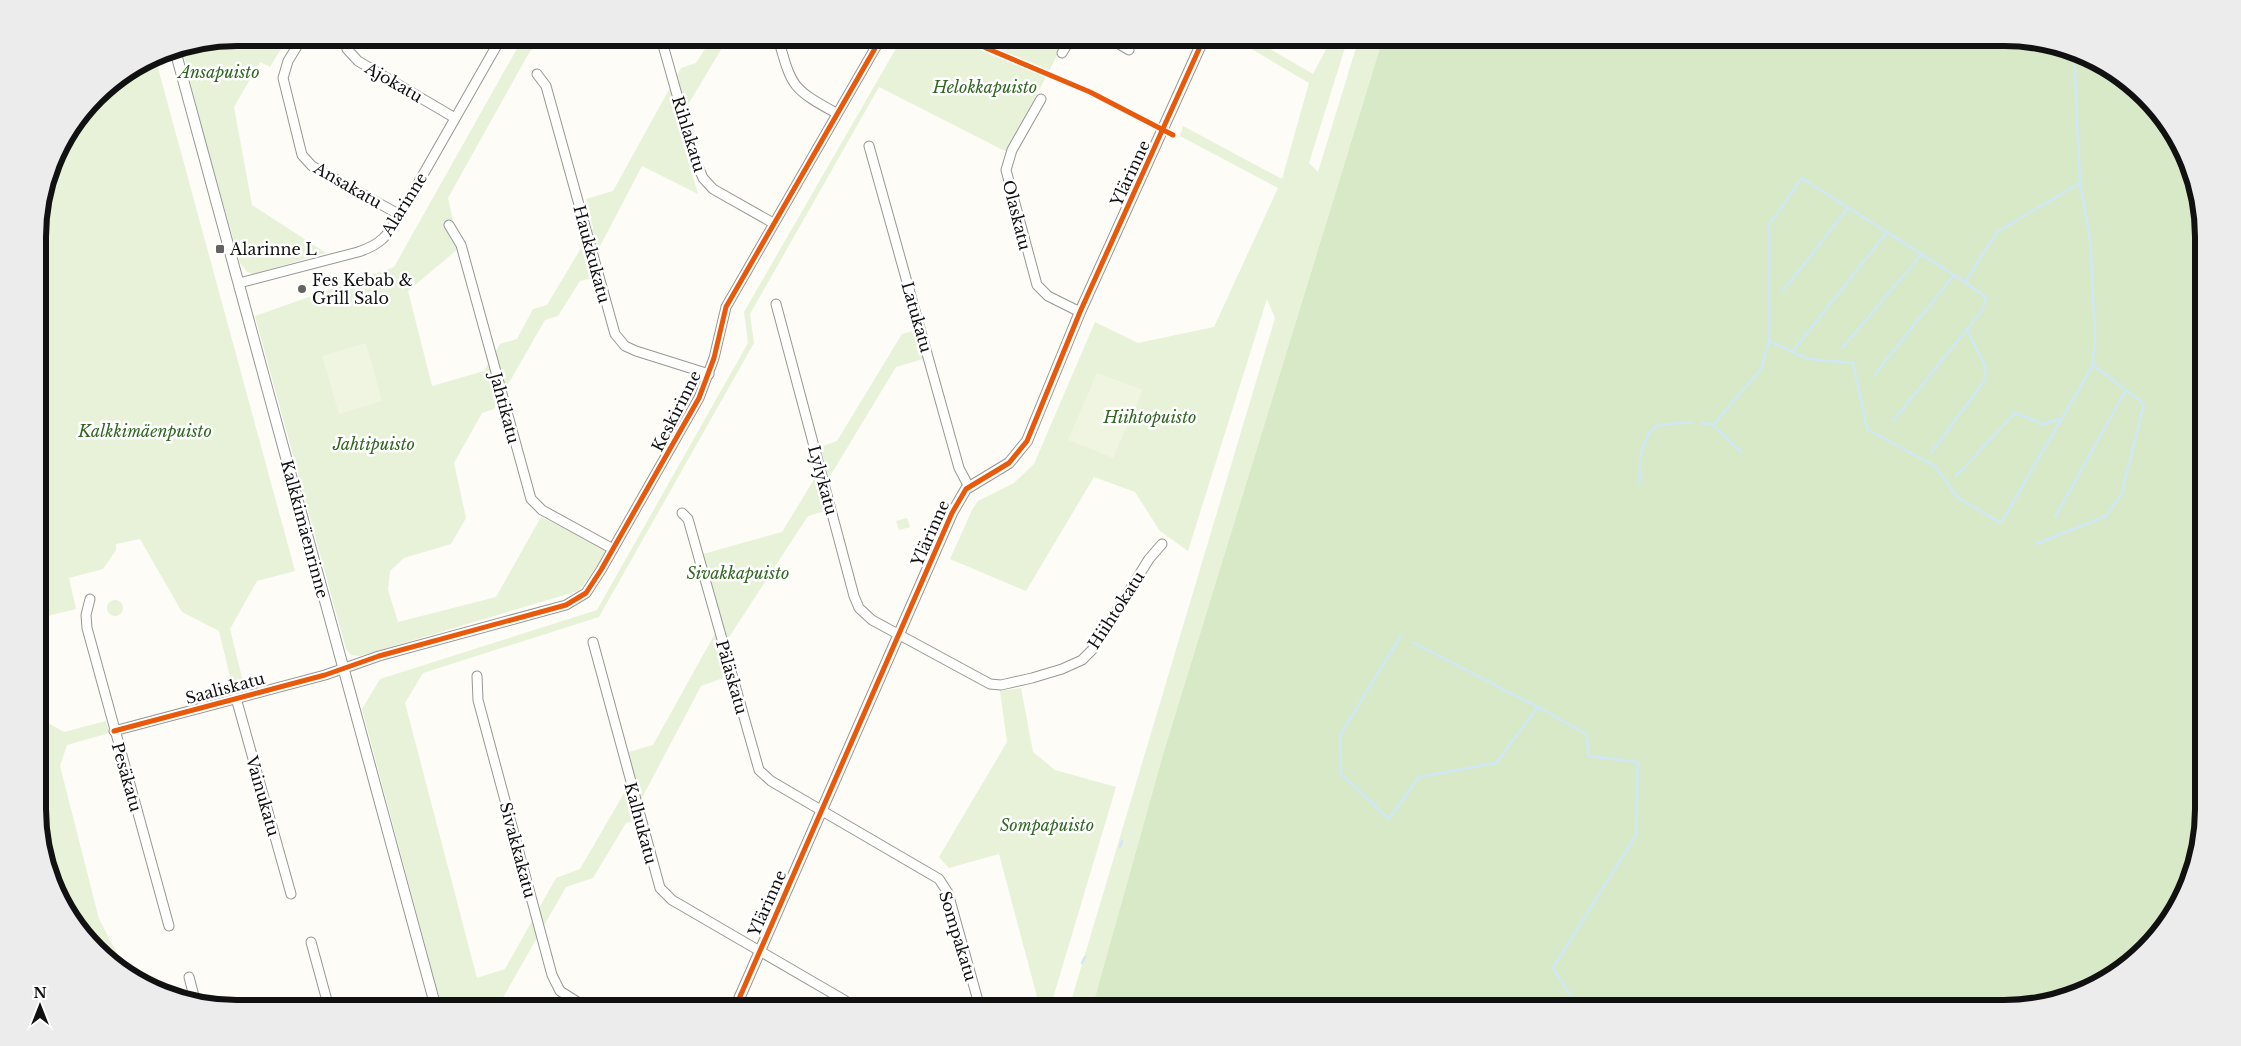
<svg xmlns="http://www.w3.org/2000/svg" width="2241" height="1046" font-family="'Libre Baskerville',serif">
<rect width="100%" height="100%" fill="#fdfcf7"/>
<g fill="#e7f2d8">
<path d="M237,38H274L284,44L270,67L260,62L234,107L252,205L326,253L253,274L247,272L240,263L203,133L182,48Z"/>
<path d="M523,38H545L542,42L530,51L448,198L459,248L408,291L432,386L484,371L500,344L517,339L533,309L547,305L593,228L586,199L613,191L681,68L696,63L712,38H728L677,123L698,194L642,166L589,267L592,278L580,281L558,316L545,320L494,409L482,413L454,463L466,518L451,544L404,558L390,571L388,590L398,622L496,597L541,517L607,549L593,572L578,591L360,656L351,655L346,649L255,316L394,267Z"/>
<path d="M902,38H1066L1007,152L879,87L750,314L754,343L599,617L423,673L405,703L477,978L505,969L556,878L580,869L634,776L629,752L653,745L722,621L703,554L782,532L824,463L820,447L837,441L902,334L916,330L923,359L896,367L821,491L825,511L808,516L720,651L726,677L701,686L634,813L636,821L626,823L593,878L566,887L497,1008H442L362,709L380,679L597,610L748,343L744,312Z"/>
<path d="M1233,38H1251L1313,74L1332,38H1348L1309,163L1318,172L1359,38H1383L1164,751L1092,1008H1069L1275,318L1267,299L1188,551L1160,531L1135,492L1094,477L1026,591L950,559L972,510L978,501L1014,483L1034,464L1095,322L1138,343L1214,327L1278,188L1180,136L1183,126L1282,179L1309,83Z"/>
<path d="M155,57L295,571L257,581L230,629L245,690L234,693L219,631L182,612L140,539L116,544V550L103,569L69,578L76,609L39,618L38,224L58,149L105,87Z"/>
<path d="M907,518L910,527L899,530L896,521Z"/>
<circle cx="115" cy="608" r="8"/>
<path d="M1021,688L1033,752L1055,770L1116,787L1050,1008H1040L999,854L949,868L939,857L1007,742L1000,691Z"/>
<path d="M39,709L41,719L64,732L106,721L109,733L67,745L60,766L99,919L123,965L125,973L115,967L79,930L53,885L39,835Z"/>
</g>
<path fill="#d8e9c7" d="M1383,38H2004L2081,53L2126,79L2162,116L2188,161L2202,211L2203,809L2188,886L2162,931L2115,975L2068,998L2017,1008H1092L1164,751Z"/>
<g fill="#f0f5e2">
<path d="M366,343L382,401L339,414L322,356Z"/>
<path d="M1097,373L1143,390L1113,458L1068,440Z"/>
</g>
<g fill="none" stroke-linecap="round" stroke-linejoin="round">
<g stroke="#d0e8f5" stroke-width="2.5">
<path d="M1783,291L1848,208"/>
<path d="M1769,341L1809,359L1853,363L1867,429L1935,466L1957,497L2001,523L2093,365L2095,333L2090,239L2080,183L2074,52"/>
<path d="M1842,348L1922,254"/>
<path d="M1793,351L1887,232"/>
<path d="M1875,374L1954,275"/>
<path d="M1893,421L1967,329"/>
<path d="M1702,423L1713,425"/>
<path d="M1741,452L1713,425L1761,369L1769,341V225L1802,178L1965,282L1997,232L2080,183"/>
<path d="M1931,453L1984,381L1986,368L1967,329L1982,311L1986,297L1965,282"/>
<path d="M1956,476L2015,413L2043,424L2062,418"/>
<path d="M1639,485L1641,453L1648,434L1658,425L1693,422"/>
<path d="M2055,517L2126,390"/>
<path d="M2036,544L2106,516L2121,495L2144,404L2093,365"/>
<path d="M1401,636L1340,735L1341,774L1389,819L1419,777L1496,763L1538,707"/>
<path d="M1412,642L1538,707L1586,734L1589,756L1638,762L1636,835L1553,968L1578,1008"/>
<path d="M1120,847L1122,841"/>
<path d="M1082,963L1085,957"/>
</g>
<g stroke="#979795" stroke-width="11">
<g id="minor">
<path d="M302,38L288,61L283,78L302,155L312,166L400,215"/>
<path d="M344,38L347,49L358,61L455,118"/>
<path d="M661,38L696,162L703,178L713,189L773,223"/>
<path d="M778,38C792,87 791,88 836,113"/>
<path d="M1109,38L1129,50"/>
<path d="M1062,53L1071,38"/>
<path d="M537,74L546,86L615,334L625,346L636,351L709,374"/>
<path d="M1041,99L1012,150L1006,170L1037,285L1048,296L1080,312"/>
<path d="M869,146L959,468L969,487"/>
<path d="M449,225L461,245L531,499L542,510L613,549"/>
<path d="M239,283L358,252C382,244 387,236 400,215L501,38"/>
<path d="M776,304L854,596L859,608L872,620L990,684L1001,685L1032,678L1062,669L1082,660L1093,649L1149,559L1162,544"/>
<path d="M682,513L688,519L759,770L771,781L939,879L948,893L980,1008"/>
<path d="M90,599L86,615L87,628L169,926"/>
<path d="M593,642L660,888L672,900L844,1000L855,1008"/>
<path d="M477,676L478,700L552,975L560,991L587,1008"/>
<path d="M236,698L291,894"/>
<path d="M114,731L325,675L379,656L566,605L586,593L601,570L699,398L714,358L726,307L881,38"/>
<path d="M311,942L329,1008"/>
<path d="M189,977L195,1000"/>
</g>
</g>
<g stroke="#979795" stroke-width="12">
<g id="tertiary">
<path d="M175,50L436,1008"/>
<path d="M735,1008L952,513L966,489L1009,463L1027,441L1080,312L1204,38"/>
</g>
</g>
<use href="#minor" stroke="#fffffe" stroke-width="9"/>
<use href="#tertiary" stroke="#fffffe" stroke-width="10"/>
<g stroke="#fff" stroke-width="8">
<g id="cycleway">
<path d="M967,38L986,48L1090,92L1173,135"/>
<path d="M114,731L325,675L379,656L566,605L586,593L601,570L699,398L714,358L726,307L881,38"/>
<path d="M735,1008L952,513L966,489L1009,463L1027,441L1080,312L1204,38"/>
</g>
</g>
<use href="#cycleway" stroke="#e8590c" stroke-width="5"/>
</g>
<g fill="#646362" stroke="#fff" stroke-width="2">
<rect x="215" y="244" width="10" height="10" rx="2.5"/>
<circle cx="302" cy="289" r="5"/>
</g>
<g text-anchor="middle" dominant-baseline="central" stroke-width="5" stroke-linejoin="round" paint-order="stroke">
<g font-size="16" font-style="italic" fill="#316722" stroke="#fff">
<text x="219" y="72">Ansapuisto</text>
<text x="985" y="87">Helokkapuisto</text>
<text x="1150" y="417">Hiihtopuisto</text>
<text x="145" y="431">Kalkkimäenpuisto</text>
<text x="374" y="444">Jahtipuisto</text>
<text x="738" y="573">Sivakkapuisto</text>
<text x="1047" y="825">Sompapuisto</text>
</g>
<g font-size="16" fill="#111" stroke="#fff">
<text transform="translate(394 82) rotate(30)">Ajokatu</text>
<text transform="translate(689 134) rotate(73)">Rihlakatu</text>
<text transform="translate(1130 173) rotate(-65)">Ylärinne</text>
<text transform="translate(348 185) rotate(30)">Ansakatu</text>
<text transform="translate(404 204) rotate(-58)">Alarinne</text>
<text transform="translate(1017 215) rotate(76)">Olaskatu</text>
<text transform="translate(592 254) rotate(75)">Haukkukatu</text>
<text transform="translate(917 317) rotate(74)">Latukatu</text>
<text transform="translate(505 408) rotate(75)">Jahtikatu</text>
<text transform="translate(676 411) rotate(-63)">Keskirinne</text>
<text transform="translate(823 480) rotate(75)">Lylykatu</text>
<text transform="translate(305 529) rotate(75)">Kalkkimäenrinne</text>
<text transform="translate(930 533) rotate(-66)">Ylärinne</text>
<text transform="translate(1116 610) rotate(-57)">Hiihtokatu</text>
<text transform="translate(732 677) rotate(74)">Päläskatu</text>
<text transform="translate(225 688) rotate(-15)">Saaliskatu</text>
<text transform="translate(127 777) rotate(74)">Pesäkatu</text>
<text transform="translate(263 796) rotate(74)">Vainukatu</text>
<text transform="translate(641 823) rotate(75)">Kalhukatu</text>
<text transform="translate(518 850) rotate(75)">Sivakkakatu</text>
<text transform="translate(767 903) rotate(-66)">Ylärinne</text>
<text transform="translate(958 936) rotate(73)">Sompakatu</text>
</g>
<g font-size="16" fill="#111" stroke="#fff" text-anchor="start">
<text x="230" y="249">Alarinne L</text>
<text x="312" y="280">Fes Kebab &amp;<tspan x="312" dy="18">Grill Salo</tspan></text>
</g>
</g>
<path d="M0 0H2241V1046H0ZM237 46H2004A191 191 0 0 1 2195 237V809A191 191 0 0 1 2004 1000H237A191 191 0 0 1 46 809V237A191 191 0 0 1 237 46Z" fill="#ececec" fill-rule="evenodd"/>
<path fill="none" stroke="#111" stroke-width="6" d="M237 46H2004A191 191 0 0 1 2195 237V809A191 191 0 0 1 2004 1000H237A191 191 0 0 1 46 809V237A191 191 0 0 1 237 46Z"/>
<g transform="translate(40 1006)" stroke="#ffffff" stroke-width="4" paint-order="stroke">
<path d="M0-4L9 19L0 12L-9 19Z" fill="#111111"/>
<text y="-8" font-size="14" font-weight="bold" text-anchor="middle" fill="#111111">N</text>
</g>
</svg>
